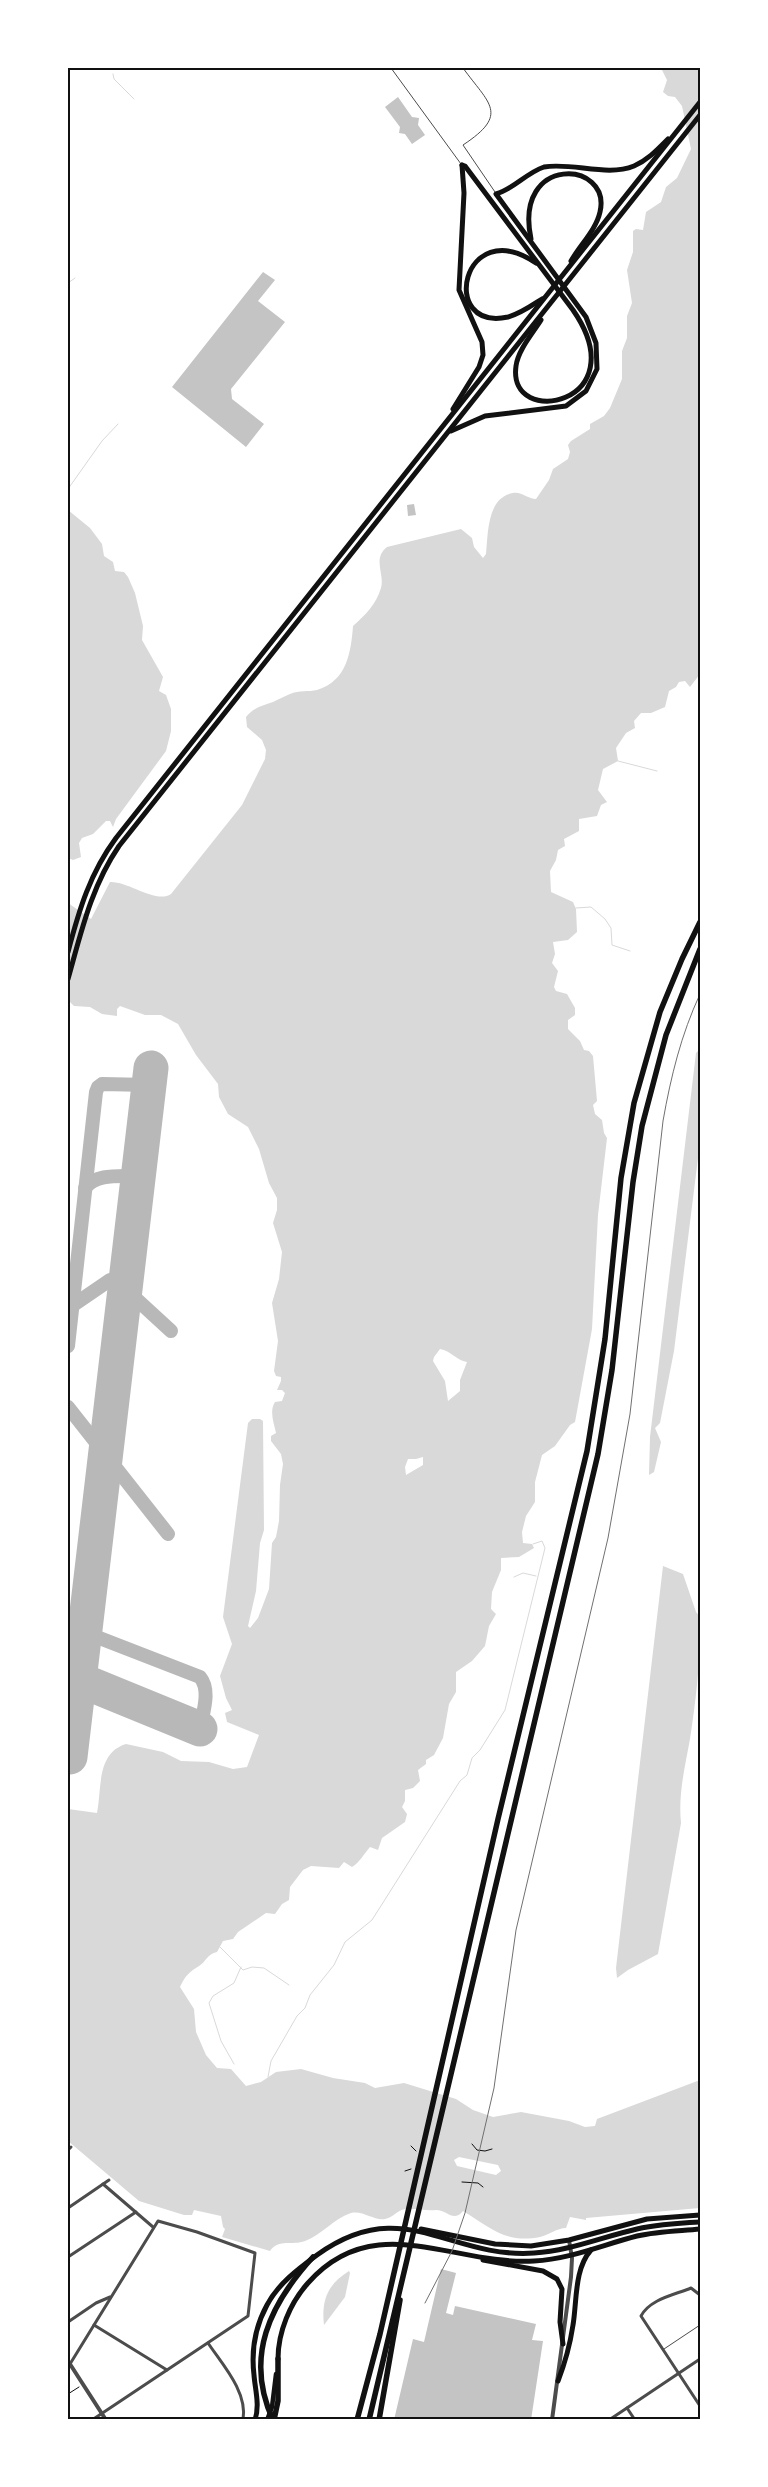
<svg xmlns="http://www.w3.org/2000/svg" width="768" height="2487" font-family="Raleway,sans-serif">
<rect width="100%" height="100%" fill="#fff"/>
<g fill="#d9d9d9" fill-rule="evenodd">
<path d="M661,68H700V674L690,687L685,681L679,682L676,687L669,691L665,707L651,713H641L634,721L635,728L626,733L616,748L618,761L603,769L598,790L607,802L601,805L597,816L579,819V831L564,839L565,846L558,850L556,860L550,871L551,892L573,902L576,909L577,932L568,940L553,942L555,954L552,963L558,971L554,987L556,991L567,994L575,1008V1015L568,1020V1029L580,1041L584,1050L589,1051L593,1056L597,1101L593,1105L595,1114L602,1120L604,1133L607,1138L598,1215L592,1329L575,1422L570,1425L555,1446L542,1455L535,1482V1502L526,1516L522,1532L523,1543L532,1544L534,1548L519,1557L501,1558V1570L492,1592L491,1609L496,1614L489,1626L485,1646L472,1661L456,1672V1692L449,1704L443,1738L434,1755L426,1760V1764L418,1770L420,1781L413,1788L405,1790V1801L402,1807L407,1814L405,1822L382,1838L378,1850L370,1847C364,1854 359,1863 352,1867L344,1862L339,1868L311,1866L303,1870L290,1887L289,1900L282,1904L275,1914L266,1913L238,1932L233,1939L223,1941L217,1952C207,1954 206,1962 199,1966C189,1972 185,1976 180,1987L194,2009L196,2032L206,2055L217,2068L231,2069L246,2086L261,2082L276,2072L301,2069L333,2078L365,2083L375,2088L404,2083L456,2099L473,2110L493,2117L521,2112L569,2121L585,2127L595,2126L597,2119L700,2080V2208L586,2218V2220L570,2217L566,2228C557,2228 549,2235 540,2237C505,2244 490,2227 463,2211C453,2223 448,2210 436,2210C426,2211 415,2208 405,2209C398,2210 392,2218 385,2219C374,2221 363,2210 351,2213C334,2218 322,2235 305,2241C292,2246 279,2238 270,2251L222,2237L225,2229L223,2227L221,2216L194,2210L192,2215H184L139,2201L68,2141V1809L97,1813C102,1789 96,1753 126,1744L163,1752L181,1761L209,1762L233,1769L247,1767L259,1735L227,1722L225,1713L232,1710L226,1698L220,1676L232,1644L223,1617L248,1423L252,1419H260L263,1421L264,1530L260,1543L256,1591L248,1626L250,1628L258,1618L269,1589L272,1543L276,1537L279,1521L280,1485L283,1464L281,1454L271,1441V1436L276,1433C274,1423 269,1411 275,1402L282,1401L285,1393L282,1390H277L281,1381V1377L276,1376L274,1371L278,1341L272,1303L279,1279L282,1252L273,1223L277,1210V1198L269,1183L259,1149L248,1127L228,1114L219,1097L218,1084L196,1055L178,1024L161,1015H145L120,1006L117,1009V1016L102,1014L90,1007L74,1006L68,1000V903L91,919L110,882C128,881 156,904 171,894L242,805L265,759L266,750L262,740L247,727L246,717C254,707 262,706 273,702C279,699 285,696 290,694C299,690 309,692 317,690C347,681 351,652 353,626C365,615 376,605 381,588C385,574 372,559 387,547L461,529L472,538L474,547L483,558L486,554C488,534 487,497 513,493C521,491 528,499 536,499L549,480L553,469L568,459L570,452L568,445L571,441L590,429V424L604,416L610,408L622,379V351L627,338V316L632,303L627,270L633,252V231L636,229L643,230L646,212L661,202L666,187L677,178L691,149L682,106L675,97L668,96L663,92L667,80ZM440,1349C451,1351 456,1360 467,1362L460,1380V1391L448,1401L445,1381L433,1361L434,1357ZM423,1457V1465L406,1475L405,1467L408,1459H416Z"/>
<path d="M68,510L90,528L102,544L104,556L113,562L115,571L124,572L128,577L135,593L143,626L142,640L163,677L159,691L166,695L171,709V731L166,751L116,819L113,827L110,821H106L93,834L82,838L79,843L81,857L73,860L68,858Z"/>
<path d="M700,1049V1142L674,1351L660,1423L655,1428L661,1442L654,1472L649,1475L650,1437L696,1053Z"/>
<path d="M663,1566L683,1574L696,1612L700,1617C701,1658 696,1699 690,1739C685,1767 678,1794 681,1823L658,1954L628,1970L617,1978L616,1968Z"/>
<path d="M349,2271L350,2273L345,2297L324,2325C321,2300 328,2284 349,2271Z"/>
</g>
<path fill="#fff" d="M459,2157L498,2165L501,2171L496,2175L457,2166L454,2160Z"/>
<g fill="none" stroke-linecap="round" stroke-linejoin="round">
<g stroke="#d9d9d9" stroke-width="1">
<path d="M113,74L114,79L134,99"/>
<path d="M68,283L75,278"/>
<path d="M68,489L102,441L118,424"/>
<path d="M618,761L657,771"/>
<path d="M576,908L591,907L605,919L611,928L612,945L630,951"/>
<path d="M514,1577L523,1573L536,1576"/>
<path d="M220,1947L243,1970L252,1967L264,1968L289,1985"/>
<path d="M234,2064L221,2041L209,2003L213,1996L234,1983L241,1967"/>
<path d="M268,2077L271,2061L297,2016L305,2008L310,1995L334,1965L345,1942L372,1920L460,1781L467,1775L472,1758L480,1750L505,1710L545,1548L542,1541L533,1544"/>
</g>
<g stroke="#b8b8b8" stroke-width="14">
<path d="M85,1188C95,1175 114,1176 130,1176L137,1185"/>
<path d="M69,1308L110,1280L121,1279L129,1287L134,1297L171,1331"/>
<path d="M68,1346L96,1092L98,1087L102,1084L149,1085"/>
<path d="M68,1407L168,1534"/>
<path d="M68,1623L80,1627L84,1632L200,1677C211,1690 203,1712 200,1729"/>
<path d="M68,1742L72,1741"/>
</g>
<g stroke="#b8b8b8" stroke-width="35">
<path d="M68,1675L200,1729"/>
<path d="M70,1757L151,1068"/>
</g>
</g>
<g fill="#c4c4c4">
<path d="M398,97L412,117L419,118L418,125L425,135L412,144L405,134L399,133L400,127L385,107Z"/>
<path d="M263,272L275,280L258,301L285,322L231,389L232,399L264,424L246,447L172,387Z"/>
<path d="M414,504L416,515L408,516L407,505Z"/>
<path d="M441,2269L456,2273L446,2313L453,2315L455,2306L536,2324L532,2340L543,2341L531,2420H394L413,2339L424,2342Z"/>
</g>
<g fill="none" stroke-linecap="round" stroke-linejoin="round">
<g stroke="#111" stroke-width="1">
<path d="M472,2144L477,2150L485,2151L492,2149"/>
<path d="M411,2146L416,2151"/>
<path d="M405,2171L411,2169"/>
<path d="M462,2182L478,2183L483,2187"/>
<path d="M68,2394L79,2387"/>
</g>
<g stroke="#4c4c4c" stroke-width="1">
<path d="M391,68L461,164"/>
<path d="M463,68C489,104 510,114 463,145L495,192"/>
<path d="M664,2349L700,2325"/>
</g>
<g stroke="#4c4c4c" stroke-width="3">
<path d="M68,2150L71,2147"/>
<path d="M103,2184L153,2227"/>
<path d="M68,2208L109,2180"/>
<path d="M68,2257L136,2212"/>
<path d="M700,2295L691,2288C674,2295 650,2299 641,2316L700,2406"/>
<path d="M68,2322L96,2303L110,2297"/>
<path d="M94,2325L167,2370"/>
<path d="M208,2343C222,2364 248,2392 243,2420"/>
<path d="M70,2364L158,2221L197,2232L255,2253L248,2316L92,2420"/>
<path d="M627,2408L635,2420"/>
<path d="M609,2420L700,2359"/>
</g>
<g stroke="#4c4c4c" stroke-width="4">
<path d="M68,2361L106,2420"/>
<path d="M552,2420L571,2277L572,2258L569,2240"/>
</g>
<path stroke="#111" stroke-width="4.5" d="M267,2420L272,2407L276,2374"/>
<g stroke="#111" stroke-width="5">
<path d="M462,165L465,166L573,310C638,404 507,430 516,366C518,350 533,333 541,320"/>
<path d="M531,239C513,154 612,160 600,212C596,230 580,245 571,261"/>
<path d="M536,263C462,213 438,332 508,317C520,314 531,306 542,299"/>
<path d="M453,409L479,367L483,355L482,342L459,290L464,193L462,165"/>
<path d="M451,431L485,416L566,406L586,391L597,369L596,343L586,317L496,194C514,189 526,173 544,167C572,162 607,177 634,166C648,160 658,149 668,139"/>
<path d="M68,952C79,910 90,873 116,838L700,102"/>
<path d="M68,979C81,933 91,887 119,846L700,115"/>
<path d="M421,2229L495,2244L531,2246L569,2240L647,2219L700,2215"/>
<path d="M483,2260L543,2271L557,2279L562,2289L560,2322L563,2344"/>
<path d="M278,2359C278,2332 290,2303 308,2283C374,2208 454,2266 534,2261C570,2259 602,2245 637,2236C658,2231 679,2231 700,2229"/>
<path d="M558,2381C565,2363 570,2345 573,2325C577,2302 574,2269 591,2250"/>
<path d="M255,2420C260,2405 255,2389 254,2375C251,2350 255,2327 267,2305C278,2284 298,2269 317,2255C403,2193 448,2259 534,2253C569,2251 602,2237 637,2229C658,2224 679,2223 700,2222"/>
</g>
<g stroke="#111" stroke-width="5.5">
<path d="M273,2420C244,2357 270,2304 313,2257"/>
<path d="M274,2420L278,2401V2359"/>
<path d="M357,2420L380,2334L498,1819L587,1451L605,1339L621,1178L634,1103L660,1012L682,959L700,922"/>
<path d="M369,2420L598,1454L612,1370L633,1182L642,1126L666,1035L700,949"/>
<path d="M379,2420L400,2300"/>
</g>
<path stroke="#707070" stroke-width="1" d="M425,2303L452,2251L465,2213L494,2088L516,1930L608,1538L630,1414L663,1121C671,1076 681,1035 700,994"/>
</g>
<rect width="768" height="2487" fill="none" stroke="#ffffff" stroke-width="138"/>
<rect x="69" y="69" width="630" height="2349" fill="none" stroke="#111" stroke-width="2"/>
</svg>
